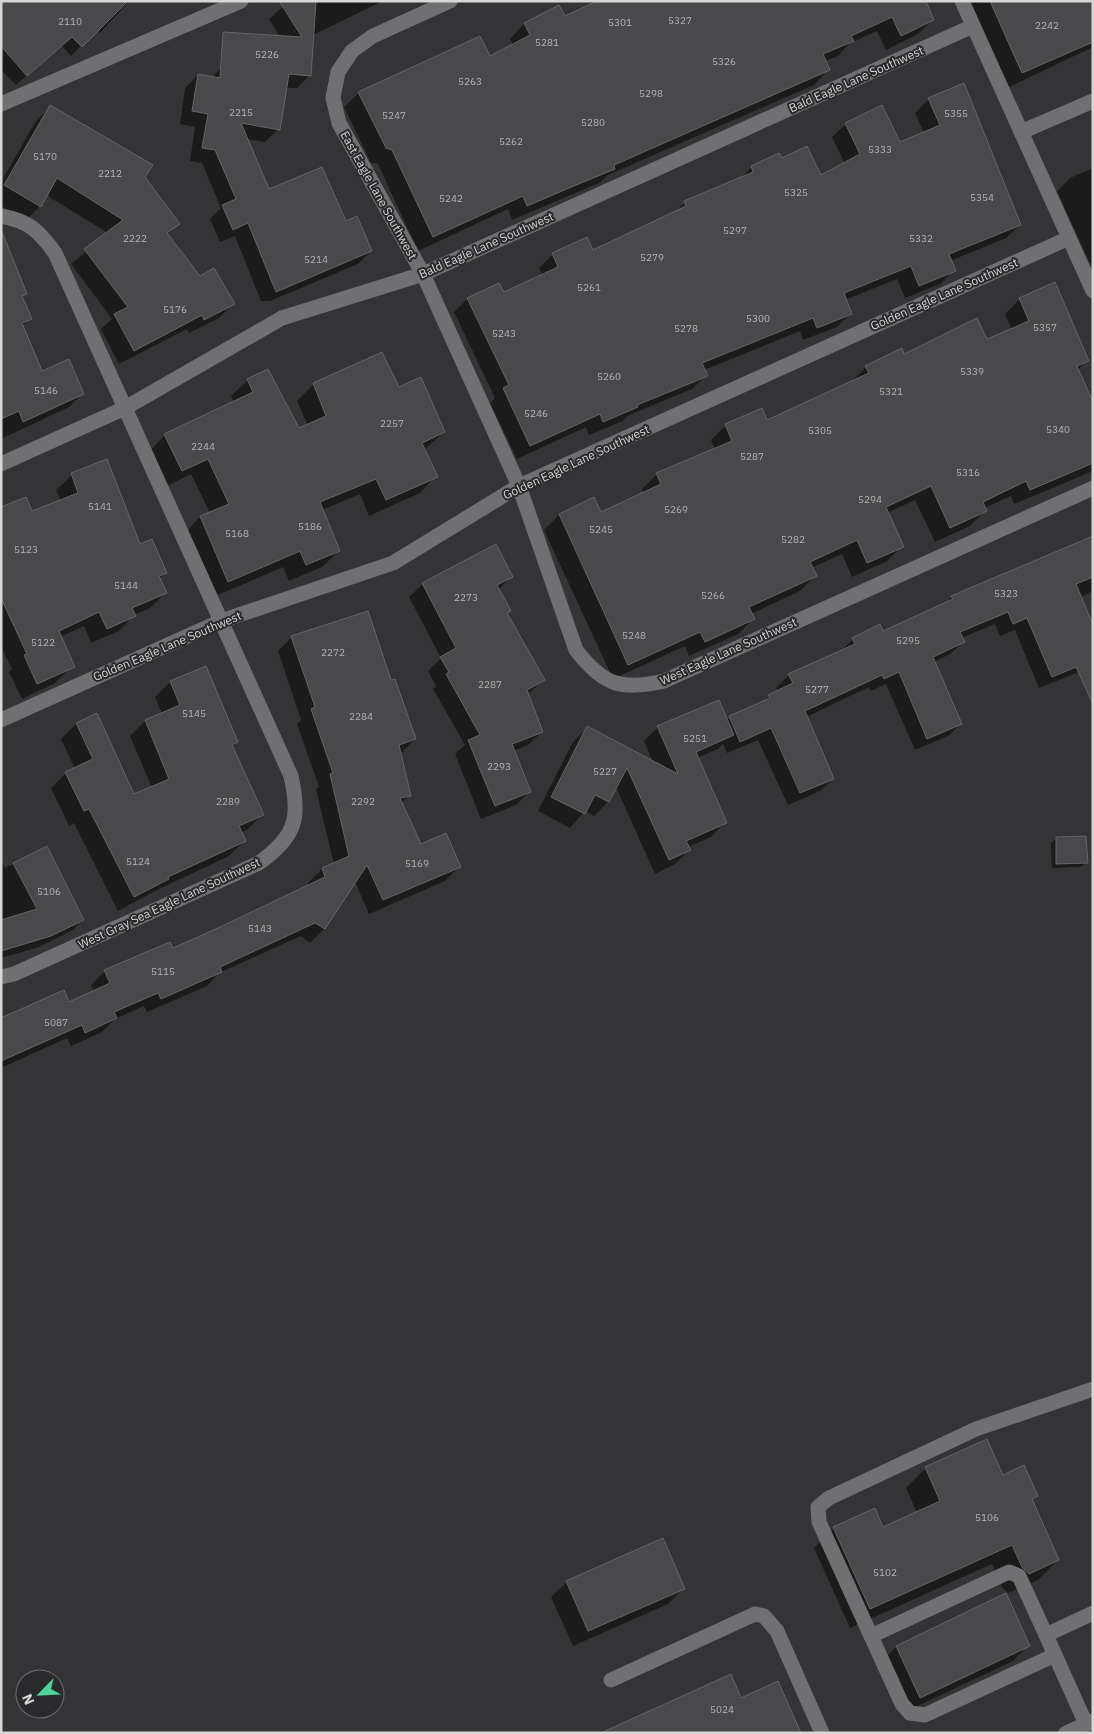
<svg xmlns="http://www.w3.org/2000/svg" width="1094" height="1734" font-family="'IBM Plex Sans',sans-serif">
<rect width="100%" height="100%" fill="#343336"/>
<g fill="#0007">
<path d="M29,1H129L100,33L97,30L71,56L62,46L16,85L1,70V7Z"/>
<path d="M289,1H383L313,35L310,75L297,88H285L278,129L265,142L247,139L269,191L345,222L371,251L358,264L270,301H261L235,236L220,242L210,219L221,208L202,163L190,161L195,127L180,124L185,88L198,75L211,78L221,68L280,37L269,19Z"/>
<path d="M590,1H930L926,5L933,20L918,34L886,50L877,31L850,43L838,56L825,61L828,70L814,85L608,175L599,183L512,220L508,209L418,251L378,164L371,163L344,107L359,93L489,58L513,45L510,39L524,24L558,6L564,18L592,5Z"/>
<path d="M968,1H1089L1093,10V47L1007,88Z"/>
<path d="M929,99L1020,225L1006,238L950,261L954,270L940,284L905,298L897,279L845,300L851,313L837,327L803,340L800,331L704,370L706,376L692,389L627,416L623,421L589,435L586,427L517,459L490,403L495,398L454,312L467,299L503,294L543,276L539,268L553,254L586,239L592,252L673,214L685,202L740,179L751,168L778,155L781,159L820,176L845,164L832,137L846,124L899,143L924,133L915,113Z"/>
<path d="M50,107L144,177L179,224L167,235L199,277L233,304L219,318L189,333L187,329L119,364L101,329L112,319L71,264L108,233L46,195L40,206L26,220L1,206V182L36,121Z"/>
<path d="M1093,168V270L1057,191L1070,178Z"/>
<path d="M12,260L26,293L21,298L30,318L22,326L42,372L83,393L69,407L1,439V264Z"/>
<path d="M1020,299L1087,360L1078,370L1093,405V471L1014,504L1011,496L984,508L985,511L970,526L935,542L915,500L887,513L902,546L887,561L852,577L842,554L811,568L815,576L800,591L751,614L753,619L738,634L689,656L685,646L613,679L544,530L559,515L600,513L644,493L642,489L657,474L715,449L711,440L726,425L766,422L851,382L866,367L904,355L987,341L1012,330L1005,314Z"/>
<path d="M248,380L299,430L308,426L297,401L314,384L398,389L444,432L424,450L436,476L420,493L369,516L360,494L322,510L339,551L322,567L289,581L283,567L211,598L184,534L200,517L210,513L191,474L165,487L149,452L165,435L234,402L231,396Z"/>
<path d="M72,475L166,572L159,579L165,593L150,608L134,615L119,631L91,643L84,626L60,637L70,668L55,683L22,699L9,672L12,669L1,647V509L31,512L61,501L56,490Z"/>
<path d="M1093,537V591L1080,597L1079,672L1039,688L1015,630L1000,636L995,624L961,638L963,642L950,654L934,662L960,724L948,736L915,750L886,684L871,691L869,687L806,717L833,779L820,791L788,805L758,740L727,753L723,744L718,749L697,758L725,822L711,837L688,847L689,850L675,864L655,874L616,787L608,802L594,816L585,811L570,828L538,811L573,742L587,728L653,762L644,741L658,727L726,720L761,704L769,696L778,691L776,688L789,675L840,652L853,639L883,633L946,603L952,597Z"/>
<path d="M512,576L498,590L506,614L544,679L527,695L542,732L528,745L513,751L529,792L516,805L481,819L455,754L465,745L433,689L436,686L428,671L441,658L409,597L423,584Z"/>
<path d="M292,637L390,683L415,739L401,753L409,795L401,804L420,846L459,867L445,881L369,914L355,882L324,929L310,943L301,936L219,973L207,986L147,1012L144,1006L115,1019L102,1032L71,1046L67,1038L1,1068V1019L69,1003L94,992L91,985L105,971L172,950L309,886L308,883L322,869L334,864L316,789L319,787L297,724L301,720L278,651Z"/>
<path d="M170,682L237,742L232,747L263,814L247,830L240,833L244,841L229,856L157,890L118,911L74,823L69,826L51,788L66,773L75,769L61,739L76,724L96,715L133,796L152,788L130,736L145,721L162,714L155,697Z"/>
<path d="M1056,838L1086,863L1081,867L1052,868L1051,843Z"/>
<path d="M47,848L83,919L73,930L39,947L1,958V860L5,868Z"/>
<path d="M926,1468L1002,1476L1037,1496L1031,1501L1058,1560L1038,1580L1008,1593L1002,1587L992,1564L850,1628L814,1548L834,1528H883L917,1513L906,1488Z"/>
<path d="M567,1582L683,1589L668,1604L573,1646L551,1597Z"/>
<path d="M1028,1645L1013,1661L905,1712L881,1662L896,1647Z"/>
</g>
<g fill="#49494c" stroke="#666669">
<path d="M1,1H128L82,47L72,37L27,76L1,46Z"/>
<path d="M279,1H316L311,76L289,74L280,130L241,123L269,189L322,167L346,221L357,216L372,251L276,292L248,223L233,230L222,205L236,199L215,150L202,148L208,114L192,111L198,74L220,78L223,32L302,37Z"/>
<path d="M597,1H926L934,20L901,36L892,17L851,36L854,41L823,54L830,70L614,165L615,169L569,188L527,206L523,196L433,237L392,150L386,148L358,92L480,36L490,56L530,35L524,23L559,5L565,16Z"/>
<path d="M990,1H1093V42L1022,73Z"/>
<path d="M964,83L1021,225L949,254L956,271L919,286L911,266L844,293L852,314L817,328L813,318L702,363L708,376L637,405L638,407L603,422L600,414L530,446L503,388L509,385L467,298L499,283L504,292L558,267L552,253L587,237L593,250L686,206L684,201L753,172L751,166L779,153L782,158L807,146L821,175L860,154L845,123L882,105L900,142L940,125L928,98Z"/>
<path d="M50,105L153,165L145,177L180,224L167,233L200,276L214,268L235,304L204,320L202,315L134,351L114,314L128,307L84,249L123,220L57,178L41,207L4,185Z"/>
<path d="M2,232L27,294L22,296L32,319L22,323L42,371L69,359L84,394L23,422L19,411L1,419Z"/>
<path d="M1055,282L1089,361L1077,366L1093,402V463L1030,490L1026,481L983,502L987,511L950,528L931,486L886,507L904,547L867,563L857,540L810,562L817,576L749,607L755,619L705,642L700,632L628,665L559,514L594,497L601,512L661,484L656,473L732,441L725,424L762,408L767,420L869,373L865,366L902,348L904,354L977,318L987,339L1029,321L1019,298Z"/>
<path d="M382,352L399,387L421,377L445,432L422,443L438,477L386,500L376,479L320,502L340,551L306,565L300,551L228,582L200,516L229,504L208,459L182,471L164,434L253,392L247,379L268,369L299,428L326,416L313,383Z"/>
<path d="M107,459L140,544L152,539L167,573L159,576L167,593L132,608L136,616L107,629L99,612L59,631L75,667L37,684L24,655L27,654L1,598V507L26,497L32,511L78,493L71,473Z"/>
<path d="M1093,536V577L1076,584L1093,625V704L1076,667L1052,677L1027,618L1013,624L1008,612L960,632L965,642L933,657L962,724L927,739L899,672L884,679L882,675L805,711L834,779L800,793L771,728L740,742L729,716L770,698L768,695L793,683L788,674L855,644L852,638L880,624L883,631L953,599L951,596Z"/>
<path d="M496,544L513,577L497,585L511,611L507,613L545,680L527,690L543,732L512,744L531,792L495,806L468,740L480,735L446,674L449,672L440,657L456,648L422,583Z"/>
<path d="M368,611L391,680L395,679L416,739L399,745L411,796L400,798L421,844L446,833L461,867L383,900L367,865L325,929L315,923L220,967L222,972L161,999L158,993L114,1012L117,1018L85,1033L82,1025L1,1061V1018L64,990L69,1002L110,983L104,970L170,942L173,948L218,928L325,877L322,868L349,856L330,774L333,773L311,709L315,707L291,636Z"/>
<path d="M206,666L238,742L232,745L264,815L239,826L246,841L168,877L169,879L134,897L89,809L84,811L65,772L93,759L76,723L97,713L134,794L169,779L145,720L180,705L170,681Z"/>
<path d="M719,700L734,735L696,752L727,823L686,841L691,850L669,860L627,768L609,802L595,795L585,814L551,797L587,726L678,774L657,726Z"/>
<path d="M1086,836L1088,863L1056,864V837Z"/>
<path d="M47,846L84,920L51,936L1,951V920L37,909L13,863Z"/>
<path d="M987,1439L1003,1475L1024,1465L1038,1496L1032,1499L1059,1560L1029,1574L1022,1567L1012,1545L870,1609L833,1527L875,1508L883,1527L940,1501L925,1467Z"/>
<path d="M663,1538L685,1589L588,1631L566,1581Z"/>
<path d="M1006,1593L1030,1646L920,1698L896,1646Z"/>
<path d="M731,1674L741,1698L778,1681L801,1733H601Z"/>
</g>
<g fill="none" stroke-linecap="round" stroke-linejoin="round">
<g stroke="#706f72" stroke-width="15">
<path d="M450,1L373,36L352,51L338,72L333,98L339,123L423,274L519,486L576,650C603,685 621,691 664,681L1093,488"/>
<path d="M962,1L1093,291"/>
<path d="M1,104L241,1"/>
<path d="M1021,132L1093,101"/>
<path d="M1,216C29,221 39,231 55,253L291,776C301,819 295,837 259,863L14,974L1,977"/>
<path d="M1,464L125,408L282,318L423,274L973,26"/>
<path d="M1,720L221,621L393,563L519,486L1069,238"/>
<path d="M871,1636L1009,1572L1019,1576L1046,1635"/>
<path d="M1055,1655L925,1715L910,1713L902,1704L819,1522L818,1507L829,1498L976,1429L1093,1389"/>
<path d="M611,1680L755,1614L764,1616L777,1631L822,1733"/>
<path d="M1086,1724L1046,1635L1093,1613"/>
<path d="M1066,1733L1093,1721"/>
</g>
</g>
<g text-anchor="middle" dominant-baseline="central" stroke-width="4" stroke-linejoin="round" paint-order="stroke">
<g font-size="10" fill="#b4b4b5">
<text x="680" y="20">5327</text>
<text x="70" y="21">2110</text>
<text x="620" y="22">5301</text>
<text x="1047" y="25">2242</text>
<text x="547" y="42">5281</text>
<text x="267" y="54">5226</text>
<text x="724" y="61">5326</text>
<text x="470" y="81">5263</text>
<text x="651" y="93">5298</text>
<text x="241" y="112">2215</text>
<text x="956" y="113">5355</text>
<text x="394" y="115">5247</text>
<text x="593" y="122">5280</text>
<text x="511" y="141">5262</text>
<text x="880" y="149">5333</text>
<text x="45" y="156">5170</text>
<text x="110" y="173">2212</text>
<text x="796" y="192">5325</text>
<text x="982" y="197">5354</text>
<text x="451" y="198">5242</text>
<text x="735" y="230">5297</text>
<text x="135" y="238">2222</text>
<text x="921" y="238">5332</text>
<text x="652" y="257">5279</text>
<text x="316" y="259">5214</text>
<text x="589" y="287">5261</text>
<text x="175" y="309">5176</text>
<text x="758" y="318">5300</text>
<text x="1045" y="327">5357</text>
<text x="686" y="328">5278</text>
<text x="504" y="333">5243</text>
<text x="972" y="371">5339</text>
<text x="609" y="376">5260</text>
<text x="46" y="390">5146</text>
<text x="891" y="391">5321</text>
<text x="536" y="413">5246</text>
<text x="392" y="423">2257</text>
<text x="1058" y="429">5340</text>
<text x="820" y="430">5305</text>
<text x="203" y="446">2244</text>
<text x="752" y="456">5287</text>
<text x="968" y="472">5316</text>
<text x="870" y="499">5294</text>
<text x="100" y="506">5141</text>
<text x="676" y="509">5269</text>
<text x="310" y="526">5186</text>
<text x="601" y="529">5245</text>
<text x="237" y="533">5168</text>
<text x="793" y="539">5282</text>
<text x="26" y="549">5123</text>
<text x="126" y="585">5144</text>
<text x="1006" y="593">5323</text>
<text x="713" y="595">5266</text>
<text x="466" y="597">2273</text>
<text x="634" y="635">5248</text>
<text x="908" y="640">5295</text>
<text x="43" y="642">5122</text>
<text x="333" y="652">2272</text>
<text x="490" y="684">2287</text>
<text x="817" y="689">5277</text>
<text x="194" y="713">5145</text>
<text x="361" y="716">2284</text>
<text x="695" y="738">5251</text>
<text x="499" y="766">2293</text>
<text x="605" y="771">5227</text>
<text x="228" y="801">2289</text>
<text x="363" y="801">2292</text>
<text x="138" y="861">5124</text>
<text x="417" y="863">5169</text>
<text x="49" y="891">5106</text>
<text x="260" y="928">5143</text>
<text x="163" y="971">5115</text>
<text x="56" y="1022">5087</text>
<text x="987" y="1517">5106</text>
<text x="885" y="1572">5102</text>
<text x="722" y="1709">5024</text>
</g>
<g font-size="12" fill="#d7d7d8" stroke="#2a2a2c">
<text transform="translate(856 79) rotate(-24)">Bald Eagle Lane Southwest</text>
<text transform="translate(379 195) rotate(61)">East Eagle Lane Southwest</text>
<text transform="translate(486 245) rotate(-24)">Bald Eagle Lane Southwest</text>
<text transform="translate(944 294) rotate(-24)">Golden Eagle Lane Southwest</text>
<text transform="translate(576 462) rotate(-25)">Golden Eagle Lane Southwest</text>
<text transform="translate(167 646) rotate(-23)">Golden Eagle Lane Southwest</text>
<text transform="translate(728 651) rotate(-24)">West Eagle Lane Southwest</text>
<text transform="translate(169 903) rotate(-25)">West Gray Sea Eagle Lane Southwest</text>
</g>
</g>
<rect width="1094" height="1734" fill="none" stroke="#d7d7d8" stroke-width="5"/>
<g transform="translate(40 1694) rotate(246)"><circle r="24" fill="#2a2a2c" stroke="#6f6f71"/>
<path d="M0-4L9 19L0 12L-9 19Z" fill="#4fd399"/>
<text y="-8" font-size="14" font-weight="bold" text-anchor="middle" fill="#d7d7d8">N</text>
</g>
</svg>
